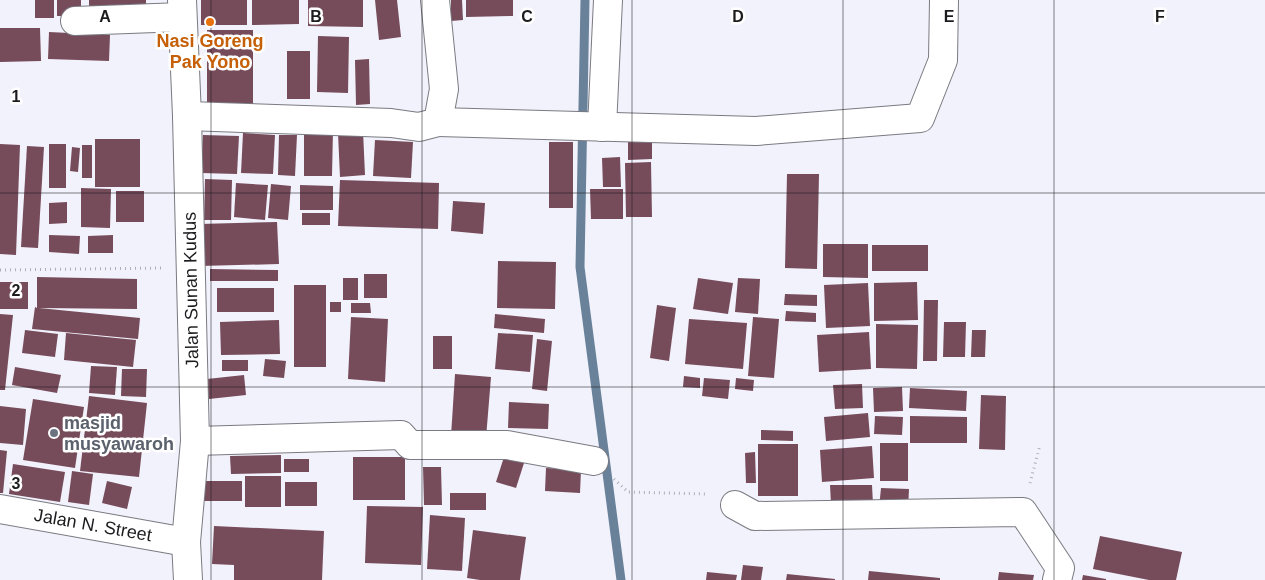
<svg xmlns="http://www.w3.org/2000/svg" width="1265" height="580" font-family="Helvetica,sans-serif">
<rect width="100%" height="100%" fill="#f2f2fc"/>
<g fill="none" stroke-linecap="round" stroke-linejoin="round">
<path stroke="#69829a" stroke-width="9" d="M585,0L580,267L621,580"/>
</g>
<g fill="#764b5a">
<rect x="35" y="0" width="19" height="18"/>
<rect x="57" y="0" width="24" height="16"/>
<path d="M89,0H146V14L89,15Z"/>
<rect x="201" y="0" width="46" height="25"/>
<path d="M252,0H299V24L252,25Z"/>
<path d="M308,0H363V27L308,26Z"/>
<path d="M375,0H397L401,37L379,40Z"/>
<path d="M451,0H462L463,20L451,21Z"/>
<path d="M466,0H513V16L466,17Z"/>
<path d="M0,28H40L41,61L0,62Z"/>
<rect x="207" y="30" width="46" height="76"/>
<path d="M49,32L110,35L109,61L48,59Z"/>
<path d="M318,36L349,37L348,93L317,92Z"/>
<rect x="287" y="51" width="23" height="48"/>
<path d="M369,59L370,104L356,105L355,60Z"/>
<path d="M304,129L333,130L332,176H304Z"/>
<path d="M363,131L365,175L340,177L338,133Z"/>
<path d="M243,133L275,135L273,174L241,173Z"/>
<path d="M628,134H652V159L628,160Z"/>
<path d="M203,135L239,136L237,174L201,173Z"/>
<path d="M279,135H297L295,176L278,175Z"/>
<rect x="95" y="139" width="45" height="48"/>
<path d="M375,140L413,142L411,178L373,176Z"/>
<rect x="549" y="142" width="24" height="66"/>
<path d="M0,144L20,145L16,255L0,254Z"/>
<rect x="49" y="144" width="17" height="44"/>
<rect x="82" y="145" width="10" height="33"/>
<path d="M27,146L44,147L38,248L21,247Z"/>
<path d="M72,147L80,148L78,172L70,171Z"/>
<path d="M620,157L621,187H603L602,158Z"/>
<path d="M651,162L652,217H626L625,163Z"/>
<path d="M787,174H819L817,269L785,268Z"/>
<path d="M205,179L232,180L231,220H204Z"/>
<path d="M340,180L439,183L438,229L338,226Z"/>
<path d="M236,183L268,185L265,220L234,217Z"/>
<path d="M271,184L291,186L288,220L268,218Z"/>
<path d="M300,185L333,186V210H300Z"/>
<path d="M81,188L111,189L110,228L81,227Z"/>
<path d="M590,189H623V219H591Z"/>
<rect x="116" y="191" width="28" height="31"/>
<path d="M453,201L485,203L483,234L451,231Z"/>
<path d="M67,202V223L49,224V203Z"/>
<rect x="302" y="213" width="28" height="12"/>
<path d="M277,222L279,264L200,266L199,224Z"/>
<path d="M49,235L80,236L79,254L49,252Z"/>
<path d="M113,235V253H88V236Z"/>
<path d="M823,244H868V278L823,277Z"/>
<rect x="872" y="245" width="56" height="26"/>
<path d="M498,261L556,262L555,309L497,308Z"/>
<path d="M210,269L278,270V281H210Z"/>
<rect x="364" y="274" width="23" height="24"/>
<path d="M37,277L137,279V309L39,308L140,318L138,339L32,329L35,307L37,308Z"/>
<rect x="343" y="278" width="15" height="22"/>
<path d="M698,278L733,283L728,314L693,309Z"/>
<path d="M738,278L760,279L758,314L735,312Z"/>
<rect x="0" y="282" width="28" height="27"/>
<path d="M917,282L918,320L874,321V283Z"/>
<path d="M868,283L870,326L826,328L824,285Z"/>
<rect x="294" y="285" width="32" height="82"/>
<rect x="217" y="288" width="57" height="24"/>
<path d="M785,294L817,295V306L784,305Z"/>
<path d="M924,300H938L937,361H923Z"/>
<rect x="330" y="302" width="11" height="10"/>
<path d="M351,303H370L371,313H351Z"/>
<path d="M657,305L676,308L669,361L650,358Z"/>
<path d="M786,311L816,313V322L785,321Z"/>
<path d="M0,314L13,315L5,390H0Z"/>
<path d="M495,314L545,319L544,333L494,328Z"/>
<path d="M351,317L388,319L385,382L348,379Z"/>
<path d="M753,317L779,319L774,378L748,376Z"/>
<path d="M689,319L747,323L743,369L685,364Z"/>
<path d="M279,320L280,354L221,355L220,322Z"/>
<path d="M944,322H966L965,357H943Z"/>
<path d="M876,324L918,325L917,369L876,368Z"/>
<path d="M25,330L58,334L55,357L22,353Z"/>
<path d="M972,330H986L985,357H971Z"/>
<path d="M869,332L871,369L819,372L817,335Z"/>
<path d="M66,333L136,340L133,367L64,360Z"/>
<path d="M498,333L533,335L530,372L495,369Z"/>
<rect x="433" y="336" width="19" height="33"/>
<path d="M537,339L552,341L547,391L532,389Z"/>
<path d="M265,359L286,361L284,378L263,376Z"/>
<rect x="222" y="360" width="26" height="11"/>
<path d="M91,366L117,367L115,395L89,393Z"/>
<path d="M15,367L61,375L57,393L12,385Z"/>
<path d="M122,369H147L146,397L121,396Z"/>
<path d="M455,374L491,377L486,438L451,436Z"/>
<path d="M244,375L246,395L209,399L207,379Z"/>
<path d="M684,376L700,378V388L683,387Z"/>
<path d="M704,378L730,380L728,399L702,396Z"/>
<path d="M736,378L754,380L753,391L735,389Z"/>
<path d="M862,384L863,408L835,409L833,385Z"/>
<path d="M902,387L903,411L874,412L873,388Z"/>
<path d="M910,388L967,391L966,411L909,408Z"/>
<path d="M981,395L1006,396L1005,450L979,449Z"/>
<path d="M89,396L147,403L139,477L80,471Z"/>
<path d="M33,399L84,407L75,468L23,460Z"/>
<path d="M509,402L549,404L548,429L508,428Z"/>
<path d="M0,406L26,409L23,445L0,443Z"/>
<path d="M868,413L870,437L826,441L824,417Z"/>
<path d="M875,416L903,417L902,435L874,434Z"/>
<path d="M910,416L967,417V443H910Z"/>
<path d="M761,430L793,431V441L761,440Z"/>
<rect x="880" y="443" width="28" height="38"/>
<rect x="758" y="444" width="40" height="52"/>
<path d="M872,446L874,478L822,482L820,450Z"/>
<path d="M0,450L7,451L3,493H0Z"/>
<path d="M755,452L756,483H746L745,453Z"/>
<path d="M281,455V473L231,474L230,456Z"/>
<rect x="353" y="457" width="52" height="43"/>
<path d="M504,457L524,463L516,488L496,482Z"/>
<rect x="284" y="459" width="25" height="13"/>
<path d="M13,464L65,472L60,502L9,494Z"/>
<path d="M423,467H441L442,505H424Z"/>
<path d="M546,468L581,470L580,493L545,491Z"/>
<path d="M72,471L93,474L89,505L68,502Z"/>
<rect x="245" y="476" width="36" height="31"/>
<path d="M107,481L132,487L127,509L102,503Z"/>
<rect x="202" y="481" width="40" height="20"/>
<rect x="285" y="482" width="32" height="24"/>
<path d="M830,485H872L873,504H831Z"/>
<path d="M881,488L909,489L908,510L879,508Z"/>
<rect x="450" y="493" width="36" height="17"/>
<path d="M367,506L423,507L421,565L365,563Z"/>
<path d="M430,515L465,518L462,571L427,569Z"/>
<path d="M214,526L324,531L322,580H234V565L212,564Z"/>
<path d="M473,530L526,537L520,580H480L467,578Z"/>
<path d="M1100,536L1182,552L1176,580H1149L1093,569Z"/>
<path d="M743,565L763,567L761,580H741Z"/>
<path d="M869,571L940,578V580H868Z"/>
<path d="M707,572L737,575L736,580H706Z"/>
<path d="M999,572L1034,575L1033,580H998Z"/>
<path d="M787,574L835,579V580H786Z"/>
<path d="M1083,575L1106,579V580H1082Z"/>
</g>
<g fill="none" stroke-linecap="round" stroke-linejoin="round">
<g stroke="#7a7a82" stroke-width="30">
<g id="minor">
<path d="M182,0L187,116L195,441L186,542L188,580"/>
<path d="M75,21L182,17"/>
<path d="M187,116L391,123L419,127L438,122L444,89L435,0"/>
<path d="M438,122L756,131L920,118L943,60L944,0"/>
<path d="M602,127L608,0"/>
<path d="M195,441L401,435L410,445H507L594,461"/>
<path d="M735,505L755,516L1023,512L1060,568L1057,580"/>
<path d="M0,509L186,542"/>
</g>
</g>
<g stroke="#aeaeb6" stroke-width="3" stroke-dasharray="1 4" stroke-linecap="butt">
<path d="M0,270L162,268"/>
<path d="M614,479L628,492L708,494"/>
<path d="M1030,483L1040,445"/>
</g>
<use href="#minor" stroke="#fff" stroke-width="28"/>
</g>
<path fill="none" stroke="#1c1c1f" stroke-width="1" stroke-opacity="0.55" d="M211,0V580M422,0V580M632,0V580M843,0V580M1054,0V580M0,193H1265M0,387H1265"/>
<circle fill="#e8710a" stroke="#fff" stroke-width="2" cx="210" cy="22" r="5"/>
<circle fill="#6b7280" stroke="#fff" stroke-width="2" cx="54" cy="433" r="5"/>
<g text-anchor="middle" dominant-baseline="central" stroke-width="5" stroke-linejoin="round" paint-order="stroke">
<g font-size="18" font-weight="bold" fill="#c56008" stroke="#fff">
<text x="210" y="41">Nasi Goreng<tspan x="210" dy="21">Pak Yono</tspan></text>
</g>
<g font-size="18" fill="#1c1c1f" stroke="#fff">
<text transform="translate(191 290) rotate(-91)">Jalan Sunan Kudus</text>
<text transform="translate(93 525) rotate(10)">Jalan N. Street</text>
</g>
<g font-size="18" font-weight="bold" fill="#5b616d" stroke="#fff" text-anchor="start">
<text x="64" y="423">masjid<tspan x="64" dy="21">musyawaroh</tspan></text>
</g>
</g>
<g font-size="16" text-anchor="middle" font-weight="bold" fill="#1c1c1f" stroke="#fff" stroke-width="5" stroke-linejoin="round" paint-order="stroke">
<text x="105" y="22">A</text>
<text x="316" y="22">B</text>
<text x="527" y="22">C</text>
<text x="738" y="22">D</text>
<text x="949" y="22">E</text>
<text x="1160" y="22">F</text>
<text x="16" y="102">1</text>
<text x="16" y="296">2</text>
<text x="16" y="489">3</text>
</g>
</svg>
